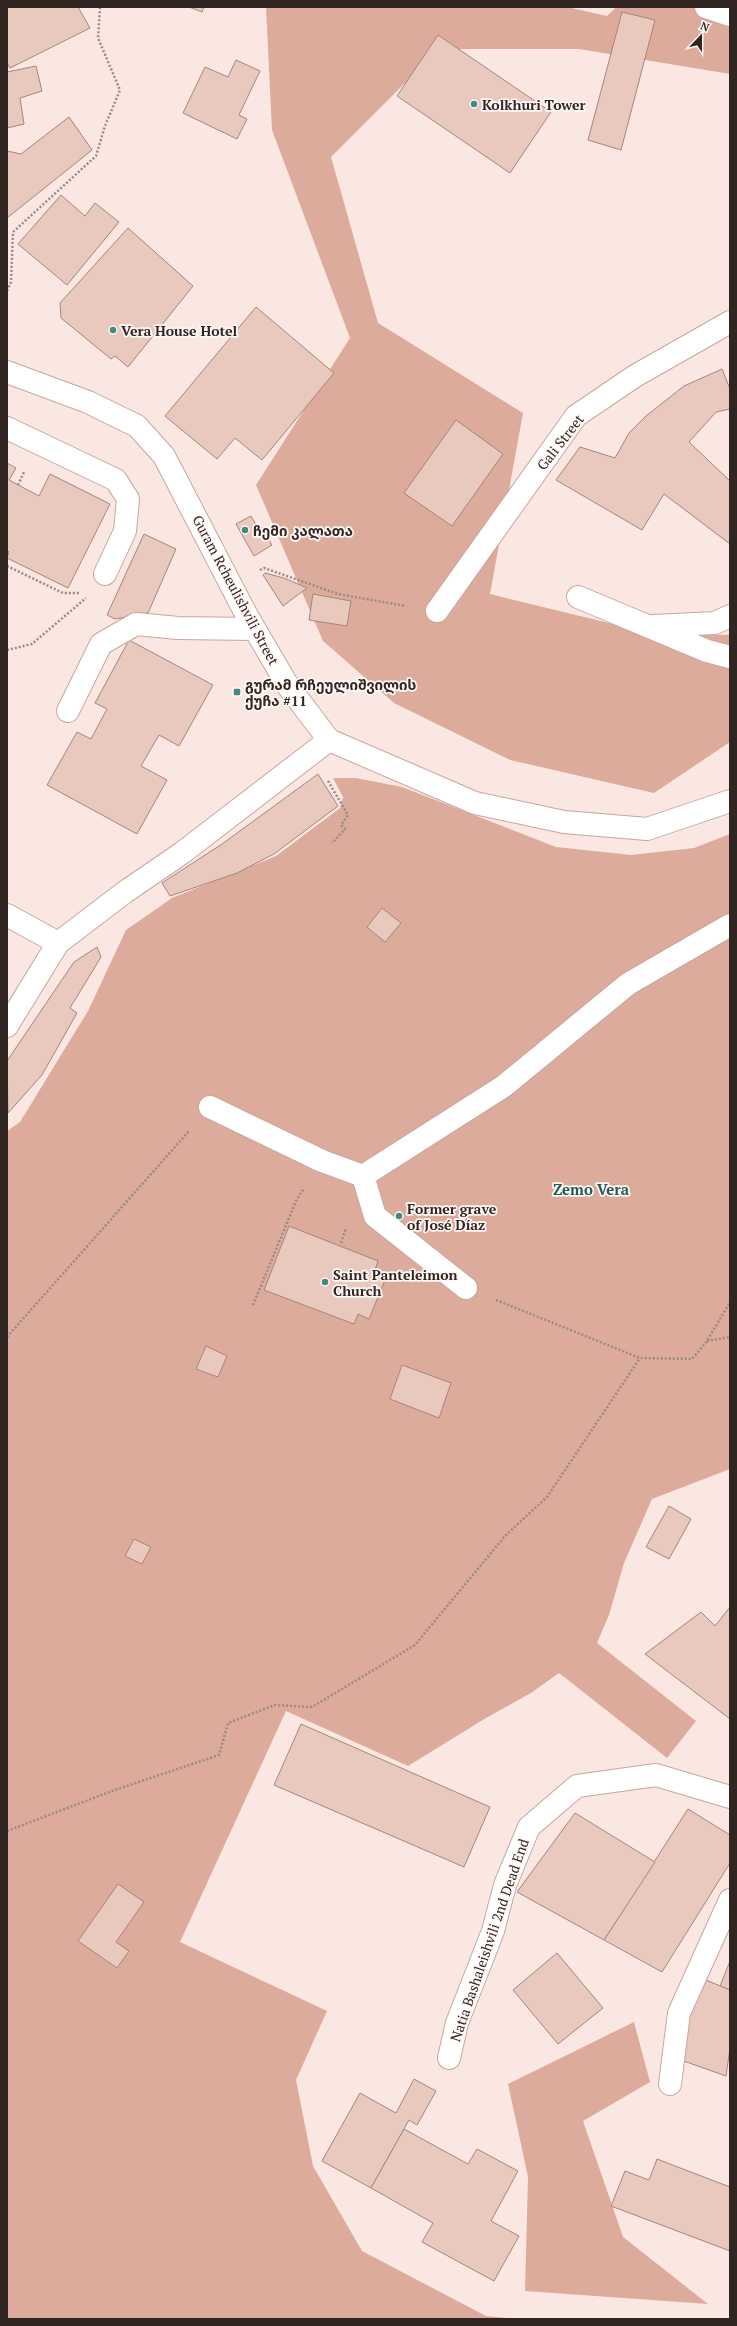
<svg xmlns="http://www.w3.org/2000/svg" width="737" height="2326" font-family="'PT Serif','Noto Sans Georgian',serif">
<rect width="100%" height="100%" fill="#fbe7e1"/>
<g fill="#ddab9b">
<path d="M266,7H567L607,16L616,7H730V74L579,49H439L331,157L378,323L523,413L490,594L650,633L730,635V742L654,793L510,760L394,703L323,641L256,485L350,338L272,130Z"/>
<path d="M333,778H356L402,787L556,847L631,855L694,848L730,834V1469L652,1499L624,1563L609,1615L597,1643L696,1721L667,1758L559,1673L531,1693L486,1718L408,1766L286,1711L180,1942L327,2011L296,2080L313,2166L362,2251L486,2316L517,2319H7V1131L20,1122L88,1011L126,930L172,898L276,856L340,808L343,797Z"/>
<path d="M634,2022L650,2082L583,2121L623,2237L708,2304L525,2291L528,2177L508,2084Z"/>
</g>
<g fill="#e9c8be" stroke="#a4867d">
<path d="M7,7H78L90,28L10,68L7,63Z"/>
<path d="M189,7H204L202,12Z"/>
<path d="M622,12L655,20L621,150L588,140Z"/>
<path d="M438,35L551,112L510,173L397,96Z"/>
<path d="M236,60L260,71L239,115L247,119L237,139L183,113L205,67L228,77Z"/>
<path d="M36,66L42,91L20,98L24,124L7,128V72Z"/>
<path d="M69,117L92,150L7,218V151L21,154Z"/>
<path d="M61,195L85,216L95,203L119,222L67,285L18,244Z"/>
<path d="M128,228L193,286L128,367L115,356L111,359L61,318L60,303Z"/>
<path d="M256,307L334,373L262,460L235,438L217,459L165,416Z"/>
<path d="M722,369L730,389V409L716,412L689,442L730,481V544L664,494L642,530L556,480L580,447L615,458L629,433L646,416L684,386Z"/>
<path d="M456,420L503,454L452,526L404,493Z"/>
<path d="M7,463L16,468L9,480L39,496L50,474L110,504L68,588L7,558L9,552L7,550Z"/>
<path d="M251,516L258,528L261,527L272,545L254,556L236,524Z"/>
<path d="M144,534L176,549L148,613L115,619L107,615Z"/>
<path d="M265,573L284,578L307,588L283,606L263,575Z"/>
<path d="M313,594L351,601L347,626L309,620Z"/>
<path d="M129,640L213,685L179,746L159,735L141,766L167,780L137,834L47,785L77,732L91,739L107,709L95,703Z"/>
<path d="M318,774L338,806L274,854L237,873L170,896L162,883L222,844Z"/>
<path d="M382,908L401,923L385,942L367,927Z"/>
<path d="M97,947L101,957L70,1008L77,1013L42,1075L8,1113L7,1061L74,962Z"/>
<path d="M289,1226L378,1261L375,1270L387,1275L369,1319L358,1314L354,1324L264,1290Z"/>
<path d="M206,1346L227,1356L218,1377L196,1369Z"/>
<path d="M402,1365L451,1383L439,1418L390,1399Z"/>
<path d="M669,1506L691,1519L669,1559L646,1547Z"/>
<path d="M134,1539L151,1547L142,1564L125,1556Z"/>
<path d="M730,1607V1719L645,1654L701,1612L715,1626Z"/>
<path d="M301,1724L490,1807L464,1867L274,1785Z"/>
<path d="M688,1809L730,1835V1863L662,1972L604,1940Z"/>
<path d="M575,1813L655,1862L604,1940L517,1892Z"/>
<path d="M118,1884L144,1902L116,1942L129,1951L117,1968L78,1941Z"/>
<path d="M557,1953L603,2008L558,2044L513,1990Z"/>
<path d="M730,1961V1990L720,1986Z"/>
<path d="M701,1978L730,1990V2048L726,2076L678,2059L687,2016Z"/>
<path d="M414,2079L436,2091L417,2125L409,2120L371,2188L322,2161L360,2093L396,2113Z"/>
<path d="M404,2129L468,2164L477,2149L518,2171L491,2221L519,2236L494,2281L422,2242L433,2223L371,2188Z"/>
<path d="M657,2159L730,2187V2251L611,2206L625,2171L649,2180Z"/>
</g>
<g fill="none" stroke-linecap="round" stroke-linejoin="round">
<g stroke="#c6a79d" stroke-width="24">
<g id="service">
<path d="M7,428L116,480L128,499L125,531L105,574"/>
<path d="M578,597L707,651L730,657"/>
<path d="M654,626L715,623L730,616"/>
<path d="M68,711L101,644L136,624L178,628L254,629"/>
<path d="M7,915L58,943"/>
<path d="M210,1107L322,1161L363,1176L504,1086L628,984L730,925"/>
<path d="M363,1176L375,1216L466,1288"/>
</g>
</g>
<g stroke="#c6a79d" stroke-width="24">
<g id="minor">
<path d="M706,7L730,15"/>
<path d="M437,611L576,416L635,376L730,322"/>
<path d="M7,1026L58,943L125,892L182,853L329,740"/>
<path d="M449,2058L457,2023L493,1931L505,1885L529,1827L577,1786L656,1775L730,1797"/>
<path d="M670,2084L679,2013L730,1900"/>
</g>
</g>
<g stroke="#c6a79d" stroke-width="24">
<path id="tertiary" d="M7,372L88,402L137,426L164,456L246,614L288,686L329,740L475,803L564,822L647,829L730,801"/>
</g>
<g stroke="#9a8a85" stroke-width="2.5" stroke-dasharray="2 2" stroke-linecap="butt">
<path d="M7,291L11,282L13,232L96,156L105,126L120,90L98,38L100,7"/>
<path d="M18,485L24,472"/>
<path d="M7,566L63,593H80"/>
<path d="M260,570L264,568L338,594L406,606"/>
<path d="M7,650L32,644L86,598"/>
<path d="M328,781L348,815L341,825L345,829L332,843"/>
<path d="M341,1243L346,1228"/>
<path d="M496,1300L640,1358L692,1359L707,1341L730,1302"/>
<path d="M253,1305L296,1201L304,1188"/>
<path d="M7,1337L189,1131"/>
<path d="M707,1341L730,1337"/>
<path d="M7,1831L112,1791L219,1755L228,1723L275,1705L312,1707L415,1645L505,1536L547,1497L640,1358"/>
</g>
<use href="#service" stroke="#fff" stroke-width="22"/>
<use href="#minor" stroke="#fff" stroke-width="22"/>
<use href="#tertiary" stroke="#fff" stroke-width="22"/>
</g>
<g fill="#458a81" stroke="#fff8f6" stroke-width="1.5">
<circle cx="474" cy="104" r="4"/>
<circle cx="113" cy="330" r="4"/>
<circle cx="245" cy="530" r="4"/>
<rect x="233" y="688" width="8" height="8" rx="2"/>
<circle cx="399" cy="1216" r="4"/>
<circle cx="325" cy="1282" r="4"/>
</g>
<g text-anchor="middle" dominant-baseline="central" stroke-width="3.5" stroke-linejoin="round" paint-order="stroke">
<g font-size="14" font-weight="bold" fill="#312521" stroke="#fff8f6" text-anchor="start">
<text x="482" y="104">Kolkhuri Tower</text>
<text x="121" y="330">Vera House Hotel</text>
<text x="253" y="530">ჩემი კალათა</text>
<text x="245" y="684">გურამ რჩეულიშვილის<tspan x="245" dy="16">ქუჩა #11</tspan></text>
<text x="407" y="1208">Former grave<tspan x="407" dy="16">of José Díaz</tspan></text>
<text x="333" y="1274">Saint Panteleimon<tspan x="333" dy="16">Church</tspan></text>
</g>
<g font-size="14" fill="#312521" stroke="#fff8f6">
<text transform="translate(560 442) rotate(-52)">Gali Street</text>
<text transform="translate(236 590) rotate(62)">Guram Rcheulishvili Street</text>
<text transform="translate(489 1940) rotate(-71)">Natia Bashaleishvili 2nd Dead End</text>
</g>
<g font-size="15" font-weight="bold" fill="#235b54" stroke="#fff8f6">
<text x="591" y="1189">Zemo Vera</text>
</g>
</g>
<rect width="737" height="2326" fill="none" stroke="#312521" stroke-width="16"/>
<g transform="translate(701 36) rotate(22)" stroke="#fff8f6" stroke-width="3" paint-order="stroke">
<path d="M0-3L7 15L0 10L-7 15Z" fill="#312521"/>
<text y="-6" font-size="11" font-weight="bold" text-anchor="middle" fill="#312521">N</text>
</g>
</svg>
